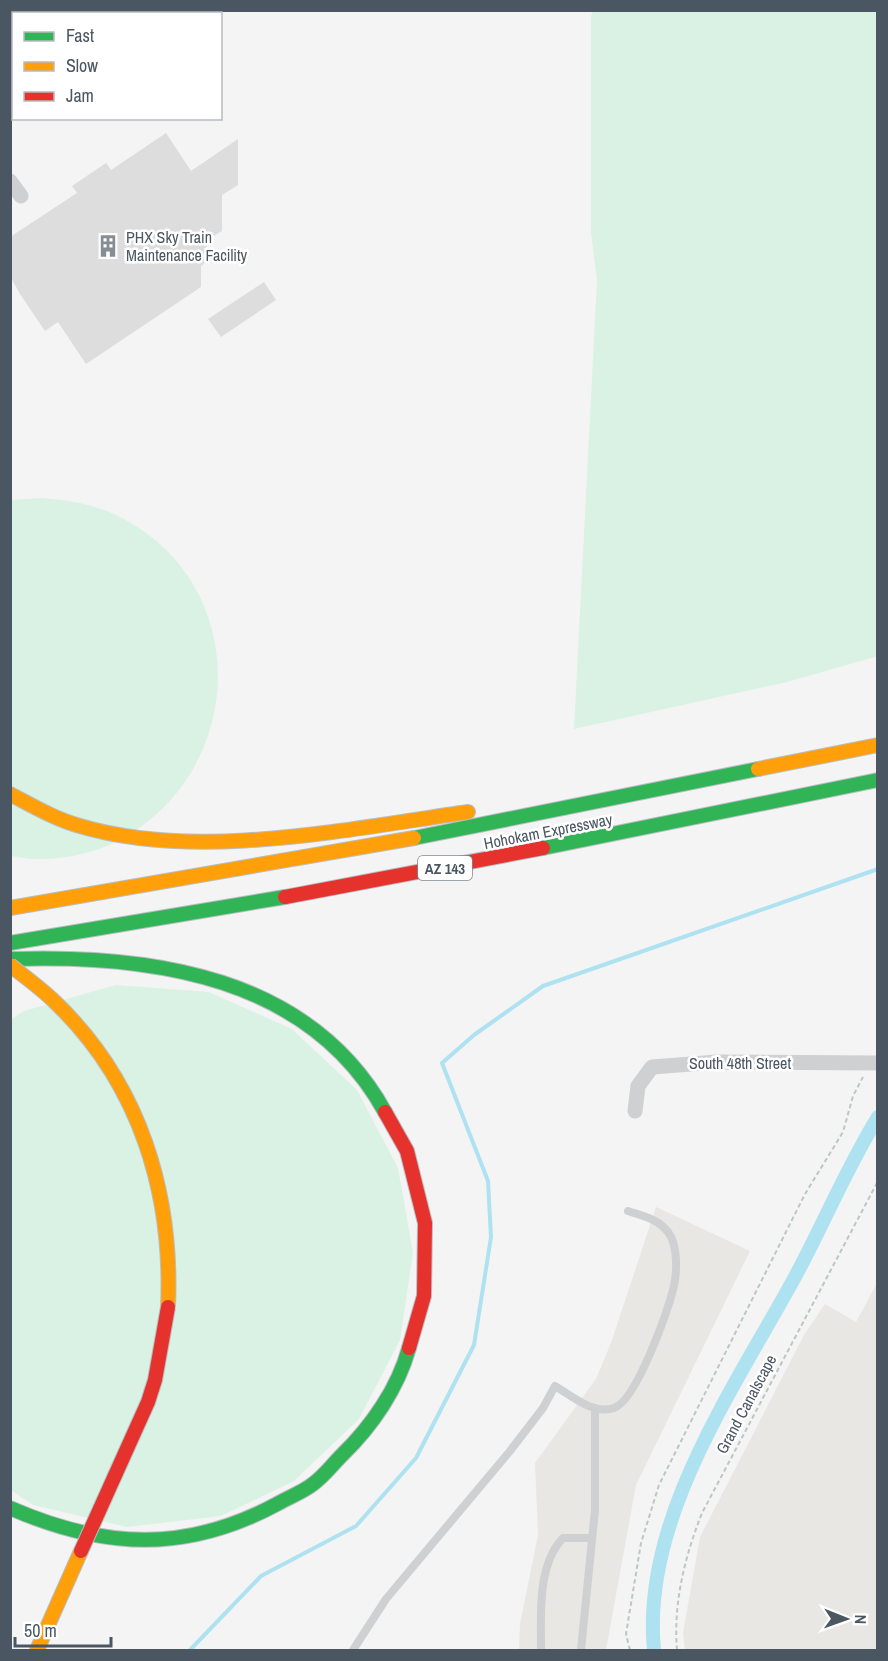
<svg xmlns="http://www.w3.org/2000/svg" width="888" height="1661" font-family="'Archivo Narrow',sans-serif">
<rect width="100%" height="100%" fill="#f4f4f4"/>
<g fill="#e8e7e3">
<path d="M656,1207L750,1251L636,1485L606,1650H519L520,1624L538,1535L535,1463L596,1379L611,1343Z"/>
<path d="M877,1283V1650H685L683,1633L700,1537L804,1335L825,1304L856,1322Z"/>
</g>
<g fill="#d9f2e3">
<path d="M593,11H877L878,656L787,682L574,729L597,281L591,232V16Z"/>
<path d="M41,498C70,500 98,505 124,519C251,587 247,766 125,837C92,856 48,864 11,856V500Z"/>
<path d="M116,985L209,992L292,1029L357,1090L398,1168L413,1253L400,1340L359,1419L294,1481L221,1516L127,1527L33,1505L11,1490L10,1020L24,1011Z"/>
</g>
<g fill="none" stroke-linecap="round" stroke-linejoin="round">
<path stroke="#aee2f0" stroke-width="4" d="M190,1650L261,1576L356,1526L416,1458L474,1345L491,1237L488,1181L442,1063L474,1035L543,986L878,869"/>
<path stroke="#aee2f0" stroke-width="14" d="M654,1650C641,1518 736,1386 796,1275C824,1223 847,1167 878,1117"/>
</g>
<g fill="#ddddde">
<path d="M166,133L191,171L238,139V185L222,195V231L207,240L206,262L201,266V287L86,364L58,322L45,331L20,294L10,276V237L77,193L72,186L106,163L111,170Z"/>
<path d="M264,282L276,300L221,337L208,319Z"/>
</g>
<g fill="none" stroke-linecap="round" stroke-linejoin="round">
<g stroke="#b9bec3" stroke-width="16">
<g id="fast">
<path d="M414,838L758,769"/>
<path d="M543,848L878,780"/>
<path d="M10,943L285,897"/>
<path d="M10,959C151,954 310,976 385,1112"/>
<path d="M10,1508C104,1549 186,1553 277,1504C289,1497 303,1492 313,1484C324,1476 333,1464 342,1455C372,1426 398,1388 409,1348"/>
</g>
</g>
<g stroke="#b9bec3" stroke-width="16">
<g id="slow">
<path d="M758,769L878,745"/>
<path d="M10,794C33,806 55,819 80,826C197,861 349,829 468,812"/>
<path d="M10,908L414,838"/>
<path d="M37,1650L81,1551"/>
</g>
</g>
<g stroke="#b9bec3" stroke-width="16">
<g id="jam">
<path d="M285,897L543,848"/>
<path d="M385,1112L407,1151L425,1223L424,1296L409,1348"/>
</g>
</g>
<g stroke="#bcc7c4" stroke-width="2" stroke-dasharray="4.5 3" stroke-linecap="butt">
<path d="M630,1650L626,1634L641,1543L659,1485L805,1194L843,1132L853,1096L863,1077"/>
<path d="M677,1650C673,1603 685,1556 702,1513L878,1181"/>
</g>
<g stroke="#ced0d2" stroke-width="8">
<path d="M353,1650L386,1599L510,1451L543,1408L555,1386C572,1396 593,1415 614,1408C637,1400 668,1310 674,1286C677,1271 678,1245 668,1232C658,1219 643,1216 628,1211"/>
<path d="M541,1650C541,1615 537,1565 563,1538H591"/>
<path d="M581,1650L595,1510V1408"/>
</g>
<g stroke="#ced0d2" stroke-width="15">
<path d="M32,14L36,10"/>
<path d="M10,29L14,26"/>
<path d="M10,181L21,196"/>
<path d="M635,1111L638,1086L652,1067L717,1062L878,1063"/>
</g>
<use href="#fast" stroke="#30b455" stroke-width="14"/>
<use href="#slow" stroke="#ff9f0a" stroke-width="14"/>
<use href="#jam" stroke="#e5322d" stroke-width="14"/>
<g stroke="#b9bec3" stroke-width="16" stroke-linecap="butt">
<path id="slow-bridge" d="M10,965C25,977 42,989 56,1003C140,1084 173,1193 168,1307"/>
</g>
<g stroke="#b9bec3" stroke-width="16" stroke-linecap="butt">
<path id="jam-bridge" d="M81,1551L148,1402L155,1380L168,1307"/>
</g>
<use href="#slow-bridge" stroke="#ff9f0a" stroke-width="14"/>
<use href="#jam-bridge" stroke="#e5322d" stroke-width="14"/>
</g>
<defs>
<g id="building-bare" transform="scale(1.8)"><path d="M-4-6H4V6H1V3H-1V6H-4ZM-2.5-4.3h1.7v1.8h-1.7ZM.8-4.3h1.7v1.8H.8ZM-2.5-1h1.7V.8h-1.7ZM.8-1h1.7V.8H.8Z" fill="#868d94" stroke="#fff" stroke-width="2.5" paint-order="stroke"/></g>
</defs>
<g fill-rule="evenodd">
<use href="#building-bare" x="108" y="246"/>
</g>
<g text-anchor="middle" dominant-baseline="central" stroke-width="5" stroke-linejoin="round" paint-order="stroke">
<rect fill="#fff" stroke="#808990" stroke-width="1.5" x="418" y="856" width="54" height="24" rx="4.5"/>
<g font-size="15" font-weight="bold" fill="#4a5661">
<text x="445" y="868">AZ 143</text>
</g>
<g font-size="16" fill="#4a5661" stroke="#fff" text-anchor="start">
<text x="126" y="237">PHX Sky Train<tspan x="126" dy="18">Maintenance Facility</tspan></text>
</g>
<g font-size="16" fill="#4a5661" stroke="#fff">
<text transform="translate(548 831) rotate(-11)">Hohokam Expressway</text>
<text x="740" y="1063">South 48th Street</text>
<text transform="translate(746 1404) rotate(-62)">Grand Canalscape</text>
</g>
</g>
<rect width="888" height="1661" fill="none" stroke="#4a5661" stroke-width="24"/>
<rect x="12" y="12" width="210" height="108" fill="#ffffff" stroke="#b7bbc0" stroke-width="1.5"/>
<rect x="24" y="32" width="30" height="9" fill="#30b455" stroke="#b7bbc0" stroke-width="1.5"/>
<text x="66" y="42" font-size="18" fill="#4a5661">Fast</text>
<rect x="24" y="62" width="30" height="9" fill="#ff9f0a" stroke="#b7bbc0" stroke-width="1.5"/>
<text x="66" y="72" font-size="18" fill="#4a5661">Slow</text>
<rect x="24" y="92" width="30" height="9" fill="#e5322d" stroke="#b7bbc0" stroke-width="1.5"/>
<text x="66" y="102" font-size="18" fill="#4a5661">Jam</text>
<g transform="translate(846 1619) rotate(91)" stroke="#ffffff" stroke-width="4.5" paint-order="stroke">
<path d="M0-4.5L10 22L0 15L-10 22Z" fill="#4a5661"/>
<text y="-9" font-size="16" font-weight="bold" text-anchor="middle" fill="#4a5661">N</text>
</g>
<path d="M15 1637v9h96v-9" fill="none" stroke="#4a5661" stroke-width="3"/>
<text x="24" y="1637" font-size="18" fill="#4a5661" stroke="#ffffff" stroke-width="4.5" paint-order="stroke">50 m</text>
</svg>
